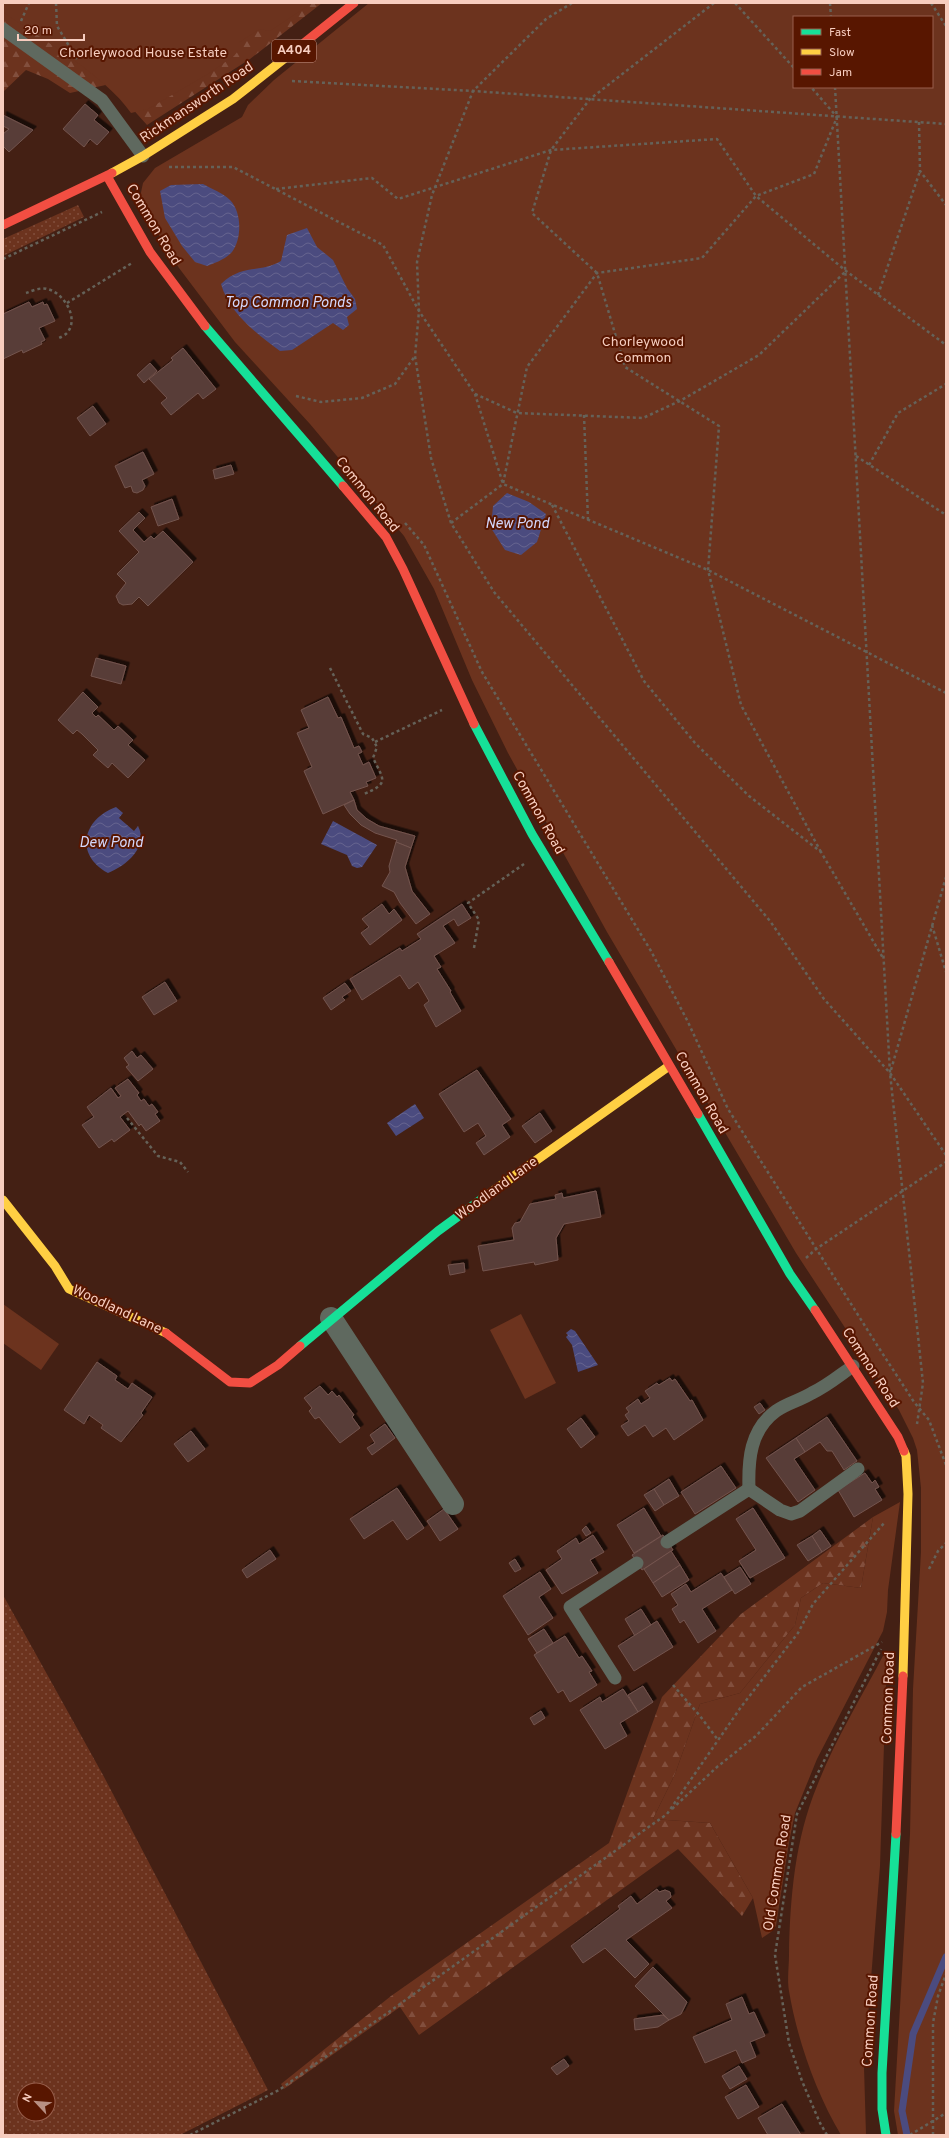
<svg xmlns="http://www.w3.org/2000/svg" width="949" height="2138" font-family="Overpass,sans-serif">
<defs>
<pattern id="grass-dots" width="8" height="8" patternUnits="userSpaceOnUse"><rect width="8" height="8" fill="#6c331e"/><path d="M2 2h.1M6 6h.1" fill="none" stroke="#824f3d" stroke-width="1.8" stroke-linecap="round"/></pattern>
<pattern id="forest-firs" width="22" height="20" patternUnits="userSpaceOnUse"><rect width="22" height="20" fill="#6c331e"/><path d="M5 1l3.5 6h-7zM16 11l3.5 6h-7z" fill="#824f3d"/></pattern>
<pattern id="water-waves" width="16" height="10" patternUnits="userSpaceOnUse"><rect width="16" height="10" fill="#4b4b7f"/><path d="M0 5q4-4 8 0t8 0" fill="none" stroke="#66648f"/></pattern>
<filter id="shadow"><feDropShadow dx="3.5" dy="-3.5" stdDeviation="0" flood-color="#0009"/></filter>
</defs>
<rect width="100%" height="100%" fill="#442014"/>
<g fill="url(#grass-dots)" fill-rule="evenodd">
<path d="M78,205L84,217L3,256V239Z"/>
<path d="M3,1595L103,1775L268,2090L180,2135H3ZM24,2090H48V2114H24Z"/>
</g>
<g fill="url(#forest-firs)">
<path d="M3,3H322L250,59L147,125L110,84L70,93L48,79L26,70L3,92Z"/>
<path d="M873,1517L861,1588L823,1583L801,1598L795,1625L740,1693L700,1704L675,1774L653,1819L710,1823L753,1898L742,1916L678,1849L419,2035L400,2007L284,2089L281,2084L391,1996L609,1843L662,1697L741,1614Z"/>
</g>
<g fill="#6c331e" fill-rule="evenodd">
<path d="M3,3H312L270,31L260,29L238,43V51L234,56L208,74L148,109L131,113C105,75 41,39 3,12Z"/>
<path d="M369,3H946V2135H898L894,2111L910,1834L913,1689L921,1552V1488L917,1450L913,1438L899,1410L796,1253L607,932L508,753L472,680L434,589L404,536L310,424L235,342L179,268L163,243L140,197L143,183L155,168L242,117L248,105L274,80ZM794,17H932V87H794Z"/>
<path d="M3,1304L59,1344L41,1370L3,1343Z"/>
<path d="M521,1314L556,1383L525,1399L490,1330Z"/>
<path d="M900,1502L888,1590L887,1612L883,1631L817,1759L795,1813L789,1842L776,1926L771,1932L762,1938L753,1898L710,1823L653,1819L675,1774L700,1704L740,1693L795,1625L801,1598L823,1583L861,1588L873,1517Z"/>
<path d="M884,1654H887L880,1866L864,2067L866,2135H841C816,2093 797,2039 789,1991C787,1980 789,1966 789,1955C790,1898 795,1839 817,1786C835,1740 861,1698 884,1654Z"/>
</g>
<g fill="url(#water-waves)">
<path d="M203,184C212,189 223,193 230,200C242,212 242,239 232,252C226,259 215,263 207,266L195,262L182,246L165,218L160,191L171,185Z"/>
<path d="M307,228L317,247L333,260L347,288L355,299L357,309L347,317L349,325L343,330L333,323L292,350L280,351C257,334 229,313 221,284C243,263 258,274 281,261L287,235Z"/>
<path d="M507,493L529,502L546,514L537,542L521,555L505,550L491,528L493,506Z"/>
<path d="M116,807L123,813L119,818L134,831L138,826C149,847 126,866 108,873C74,854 83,819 116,807Z"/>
<path d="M333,821L377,845L362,867L357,868L352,866L347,855L321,844Z"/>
<path d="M415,1104L424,1118L396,1136L387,1123Z"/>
<path d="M571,1329L575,1331L598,1365L578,1372L572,1345L566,1337L568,1335L566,1333Z"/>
</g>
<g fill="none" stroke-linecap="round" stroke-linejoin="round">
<path stroke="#4b4b7f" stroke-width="7" d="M907,2135L902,2111L913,2034L946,1957"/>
</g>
<g fill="#593c37" stroke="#73544e" filter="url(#shadow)">
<path d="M85,104L98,115L94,120L109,132L97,145L90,139L84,147L63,129Z"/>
<path d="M3,115L33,130L9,152L3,146V134L9,129L3,126Z"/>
<path d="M29,302L32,307L43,302L44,305L47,304L55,321L39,328L45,340L41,342L42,344L23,353L22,350L3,359V314Z"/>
<path d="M183,348L216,389L203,399L198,393L171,415L161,403L167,398L149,379L173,360L171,358Z"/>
<path d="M150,363L157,371L144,383L137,375Z"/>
<path d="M93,406L106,424L90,436L77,418Z"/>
<path d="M143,452L154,474L142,480L145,486L143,490L137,493L133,492L131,486L125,488L115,466Z"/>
<path d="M231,465L234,474L215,479L213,470Z"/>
<path d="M172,499L179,519L158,526L151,507Z"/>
<path d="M139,512L145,518L133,530L144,542L151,536L154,539L163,531L193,562L148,606L139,597L132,604L123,605L119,603L116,596L126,583L117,574L139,552L119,531Z"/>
<path d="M96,658L126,666L121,684L91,676Z"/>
<path d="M83,692L98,707L92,713L96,717L98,715L114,730L118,726L133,740L128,745L145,760L128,778L112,763L108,768L93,755L98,750L82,734L77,730L73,734L58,720Z"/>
<path d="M328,697L338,718L341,717L354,748L359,746L362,752L358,754L363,765L369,762L376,778L366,782L368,786L350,792L354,800L323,814L304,771L312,767L297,733L309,728L301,710Z"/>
<path d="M354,800L357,810L367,819L379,826L415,836L411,848L396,842L397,840L375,833L361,825L350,814L344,805Z"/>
<path d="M396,842L411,848L405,867L412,891L430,914L416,924L400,903L394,892L382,886L390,872L389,866Z"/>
<path d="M382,904L389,914L394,909L402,920L370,945L361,933L369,927L362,919Z"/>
<path d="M462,904L471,918L458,926L454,919L443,926L455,943L434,956L441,967L437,969L451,991L450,992L461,1011L436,1027L424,1005L429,1001L418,982L409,989L400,975L362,1000L350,979L400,948L402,951L421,939L417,934Z"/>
<path d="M165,982L177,1001L154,1015L142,997Z"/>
<path d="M345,983L351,991L342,997L345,1000L331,1010L323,998Z"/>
<path d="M132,1051L137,1058L141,1055L153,1069L138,1081L126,1067L129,1065L124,1058Z"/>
<path d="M477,1070L511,1119L502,1125L510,1137L484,1155L476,1143L486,1136L478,1123L464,1132L439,1094Z"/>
<path d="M128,1079L139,1093L137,1095L141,1101L144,1099L149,1106L152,1104L158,1112L155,1114L160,1121L146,1131L141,1124L139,1126L128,1111L120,1117L130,1130L114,1142L112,1139L99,1148L82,1125L94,1117L87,1107L111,1088L118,1098L121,1096L115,1088Z"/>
<path d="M540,1113L552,1131L535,1143L522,1126Z"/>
<path d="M596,1191L601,1217L564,1224L556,1238L558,1260L535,1265L534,1262L483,1271L478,1246L514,1240L512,1228L515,1223L520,1222L530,1204L556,1199L555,1195L562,1193L563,1198Z"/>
<path d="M464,1263L465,1272L450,1275L448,1265Z"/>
<path d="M97,1362L117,1376L115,1380L128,1389L132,1383L152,1397L141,1413L143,1415L121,1442L101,1428L103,1425L89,1415L84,1424L64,1410Z"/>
<path d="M670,1378L672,1381L675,1379L690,1401L692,1400L703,1420L674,1440L666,1428L653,1437L645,1425L628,1436L621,1426L629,1421L625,1415L629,1412L626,1408L638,1399L641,1404L650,1398L645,1391L657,1383L659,1385Z"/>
<path d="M320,1386L328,1395L332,1391L337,1397L339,1395L354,1415L352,1417L360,1428L340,1443L319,1417L315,1419L309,1411L312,1408L304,1398Z"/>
<path d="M760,1403L765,1410L759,1414L754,1407Z"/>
<path d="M827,1417L857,1461L844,1470L832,1451H827L820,1442L805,1452L796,1438Z"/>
<path d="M581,1418L595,1437L581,1448L567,1429Z"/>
<path d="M385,1424L395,1438L372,1455L367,1448L375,1443L370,1435Z"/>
<path d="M191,1431L205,1449L188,1462L174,1444Z"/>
<path d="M796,1438L805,1452L794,1459L815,1490L798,1502L766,1458Z"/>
<path d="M721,1466L736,1488L695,1514L681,1492Z"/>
<path d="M865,1473L872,1483L875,1480L879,1487L875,1489L882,1500L854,1517L838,1490Z"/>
<path d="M669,1479L679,1496L664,1505L654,1489Z"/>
<path d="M397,1488L424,1528L407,1540L393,1520L364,1539L350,1519Z"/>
<path d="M654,1489L664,1505L655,1511L644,1495Z"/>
<path d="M644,1508L661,1536L634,1553L617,1525Z"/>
<path d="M753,1508L785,1558L750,1578L739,1561L756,1550L736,1519Z"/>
<path d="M444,1509L458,1529L440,1541L427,1521Z"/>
<path d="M586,1526L591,1533L586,1536L582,1530Z"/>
<path d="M820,1530L831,1546L822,1552L812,1536Z"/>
<path d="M593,1535L604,1552L590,1560L598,1573L562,1594L546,1570L562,1559L557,1551L576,1538L579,1544Z"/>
<path d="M663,1535L673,1550L642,1570L632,1555Z"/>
<path d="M812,1536L822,1552L808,1561L797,1545Z"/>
<path d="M270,1550L276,1559L247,1578L242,1570Z"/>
<path d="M671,1551L680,1565L653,1583L644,1569Z"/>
<path d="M515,1559L521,1569L515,1572L509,1563Z"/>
<path d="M680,1565L689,1580L662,1597L653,1583Z"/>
<path d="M740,1567L751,1584L735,1594L724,1577Z"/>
<path d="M540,1572L551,1589L539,1597L553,1618L528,1635L503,1596Z"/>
<path d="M721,1573L732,1590L702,1609L716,1631L698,1643L684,1620L680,1623L672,1609L678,1605L671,1594L686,1584L691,1592Z"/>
<path d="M641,1609L651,1625L635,1636L625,1619Z"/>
<path d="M657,1621L673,1647L634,1671L618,1646Z"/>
<path d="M544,1629L553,1643L537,1653L528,1639Z"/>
<path d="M565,1636L579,1658L582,1656L592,1671L589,1672L597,1685L570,1702L563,1690L558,1693L534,1655Z"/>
<path d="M643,1686L653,1702L638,1712L628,1695Z"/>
<path d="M623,1689L638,1712L620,1723L627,1736L605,1749L580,1710L600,1697L602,1702Z"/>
<path d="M541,1711L545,1718L534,1725L530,1718Z"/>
<path d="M657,1889L659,1892L665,1890L670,1892L671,1897L666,1901L672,1908L626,1940L649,1964L635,1978L605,1948L583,1963L571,1946L620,1909L618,1906L631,1896L637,1904Z"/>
<path d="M653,1967L687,2002L681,2014L669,2020L635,1986Z"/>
<path d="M742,1997L749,2014L754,2012L765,2036L750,2042L756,2057L742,2063L736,2050L705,2063L693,2037L732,2020L726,2004Z"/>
<path d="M663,2015L669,2020L658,2027L635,2030L634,2019Z"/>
<path d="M564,2059L569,2066L557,2075L551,2068Z"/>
<path d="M739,2066L747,2079L730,2089L722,2076Z"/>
<path d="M746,2085L759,2107L738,2119L725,2097Z"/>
<path d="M782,2104L801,2135H768L758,2118Z"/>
</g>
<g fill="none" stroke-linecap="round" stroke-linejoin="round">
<g stroke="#656259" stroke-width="2.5" stroke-dasharray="3 3" stroke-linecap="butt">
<path d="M56,3L57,26L77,59"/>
<path d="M572,3L546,19L473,91L432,195L417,262L419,311L415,356L431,458L451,523L494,592L770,921L824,999L890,1073L946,1155"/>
<path d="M714,3L590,99L551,150L532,213L597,273L625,367L719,426L708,570L741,705L821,852"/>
<path d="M735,3L794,68"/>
<path d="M830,3L831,17"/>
<path d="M931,3L946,26"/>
<path d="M21,21L29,3"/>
<path d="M292,81L473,91L946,124"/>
<path d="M835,87L890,1073L923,1383L917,1424"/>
<path d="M919,122L920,171L946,205"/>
<path d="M169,167H233L383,245L419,311L475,394L503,484L708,570L946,693"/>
<path d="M276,189L372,178L398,199L551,150L717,139L756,196L846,271L946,345"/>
<path d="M3,259L102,212"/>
<path d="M26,293C32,291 40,287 47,289C63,292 80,318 67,333C65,335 61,337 59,338"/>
<path d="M878,295L920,171"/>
<path d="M67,303L132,263"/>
<path d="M475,394L517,413L643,418L680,401L759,355L846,271"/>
<path d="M296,396L321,402L362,398L395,384L415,356"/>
<path d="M584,415L588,520"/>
<path d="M856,456L946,515"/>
<path d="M869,465L898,413L946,384"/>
<path d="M552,505L644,681L695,743L749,796L821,852L883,958"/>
<path d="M405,523L424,545L482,672L651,951L688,1022L728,1109L877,1345L914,1402L929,1420L946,1465"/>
<path d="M451,523L503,484L527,367L597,273L702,258L756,196L814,174L837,117L811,87"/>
<path d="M330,668L363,734L372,738L377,747L373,758C385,782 389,783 362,795"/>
<path d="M375,742L442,710"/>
<path d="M932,925L946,972"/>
<path d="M474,948L479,920L468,903L524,864"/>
<path d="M891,1070L946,877"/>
<path d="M127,1118L158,1156L180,1162L188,1172"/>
<path d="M806,1258L816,1249L946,1162"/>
<path d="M929,1569L938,1551L946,1543"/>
<path d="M673,1685L700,1716L718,1740"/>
<path d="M672,1809L717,1767L756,1736L802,1687L882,1642"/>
<path d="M190,2135L279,2090L667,1814L741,1707L798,1633L813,1604L885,1522"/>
<path d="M827,2135L820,2123L802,2081L789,2043L775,1955L797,1814L881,1649"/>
<path d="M910,2135L946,2113"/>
<path d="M933,2135V2023L938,1996L946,1974"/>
</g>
<g stroke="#5f695f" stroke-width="13">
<path d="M3,29L102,100L143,156"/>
<path d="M749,1489C748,1460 750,1430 776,1411C787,1403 801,1400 812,1393C827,1386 840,1375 853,1366"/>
<path d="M667,1542L749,1489L780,1510L791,1514L800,1511L858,1469"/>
<path d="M615,1678L570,1607L637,1563"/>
</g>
<path stroke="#5f695f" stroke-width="22" d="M331,1318L453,1504"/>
<g stroke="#16e098" stroke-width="9">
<path d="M205,326L343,486"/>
<path d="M474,724L532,834L609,962"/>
<path d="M698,1114L790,1274L815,1310"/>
<path d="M300,1346L438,1231L486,1196"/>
<path d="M886,2135L882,2109V2073L896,1834"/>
</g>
<g stroke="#ffcf43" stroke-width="9">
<path d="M112,173L143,156L233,99L294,51"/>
<path d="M486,1196L669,1066"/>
<path d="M3,1200L55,1266L69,1289L166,1333"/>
<path d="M903,1676L908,1494L906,1456L904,1451"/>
</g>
<g stroke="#f24e42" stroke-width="9">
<path d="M294,51L354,3"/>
<path d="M107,176L150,252L205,326"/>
<path d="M3,225L112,173"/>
<path d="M343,486L386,537L403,569L474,724"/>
<path d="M609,962L698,1114"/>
<path d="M815,1310L898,1437L904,1451"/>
<path d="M166,1333L230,1382L250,1383L278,1365L300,1346"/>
<path d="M896,1834L903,1676"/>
</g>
</g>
<g text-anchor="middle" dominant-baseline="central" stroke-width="4" stroke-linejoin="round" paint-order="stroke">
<rect fill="#581600" stroke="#c79686" stroke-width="1" x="272" y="40" width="44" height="22" rx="3"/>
<g font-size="13" font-weight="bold" fill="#f7cdbf">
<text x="294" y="51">A404</text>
</g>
<g font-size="14" fill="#f5cdbf" stroke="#581600">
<text x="143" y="53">Chorleywood House Estate</text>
<text x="643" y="342">Chorleywood<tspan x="643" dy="16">Common</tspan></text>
</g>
<g font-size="14" fill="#f7cdbf" stroke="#581600">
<text transform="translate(197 103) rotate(-34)">Rickmansworth Road</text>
<text transform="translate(153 225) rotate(59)">Common Road</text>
<text transform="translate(367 495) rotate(51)">Common Road</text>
<text transform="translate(538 813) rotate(61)">Common Road</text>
<text transform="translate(701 1093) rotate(60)">Common Road</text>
<text transform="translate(497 1189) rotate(-36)">Woodland Lane</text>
<text transform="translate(117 1310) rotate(25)">Woodland Lane</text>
<text transform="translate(870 1368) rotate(57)">Common Road</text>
<text transform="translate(889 1698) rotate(-88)">Common Road</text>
<text transform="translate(778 1873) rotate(-81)">Old Common Road</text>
<text transform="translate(871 2021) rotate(-86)">Common Road</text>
</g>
<g font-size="15" font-style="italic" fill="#d3d7fc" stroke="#581600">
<text x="288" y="303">Top Common Ponds</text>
<text x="517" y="524">New Pond</text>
<text x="111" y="843">Dew Pond</text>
</g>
</g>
<rect width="949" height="2138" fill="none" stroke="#f7cdbf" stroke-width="8"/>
<rect x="793" y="16" width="140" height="72" fill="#581600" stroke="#985f4c"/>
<rect x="801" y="29" width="20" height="6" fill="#16e098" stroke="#985f4c"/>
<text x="829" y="36" font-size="12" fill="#f7cdbf">Fast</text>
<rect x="801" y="49" width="20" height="6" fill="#ffcf43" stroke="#985f4c"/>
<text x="829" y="56" font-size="12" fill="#f7cdbf">Slow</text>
<rect x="801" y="69" width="20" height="6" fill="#f24e42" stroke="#985f4c"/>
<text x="829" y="76" font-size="12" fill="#f7cdbf">Jam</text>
<g transform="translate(36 2102) rotate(296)"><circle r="19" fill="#581600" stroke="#985f4c"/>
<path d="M0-3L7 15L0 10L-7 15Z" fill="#b89083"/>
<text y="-6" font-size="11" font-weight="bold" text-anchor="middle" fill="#f7cdbf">N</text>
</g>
<path d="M18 34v6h66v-6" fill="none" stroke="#f7cdbf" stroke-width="2"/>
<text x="24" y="34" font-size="12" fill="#f7cdbf" stroke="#581600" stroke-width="3" paint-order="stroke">20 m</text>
</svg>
